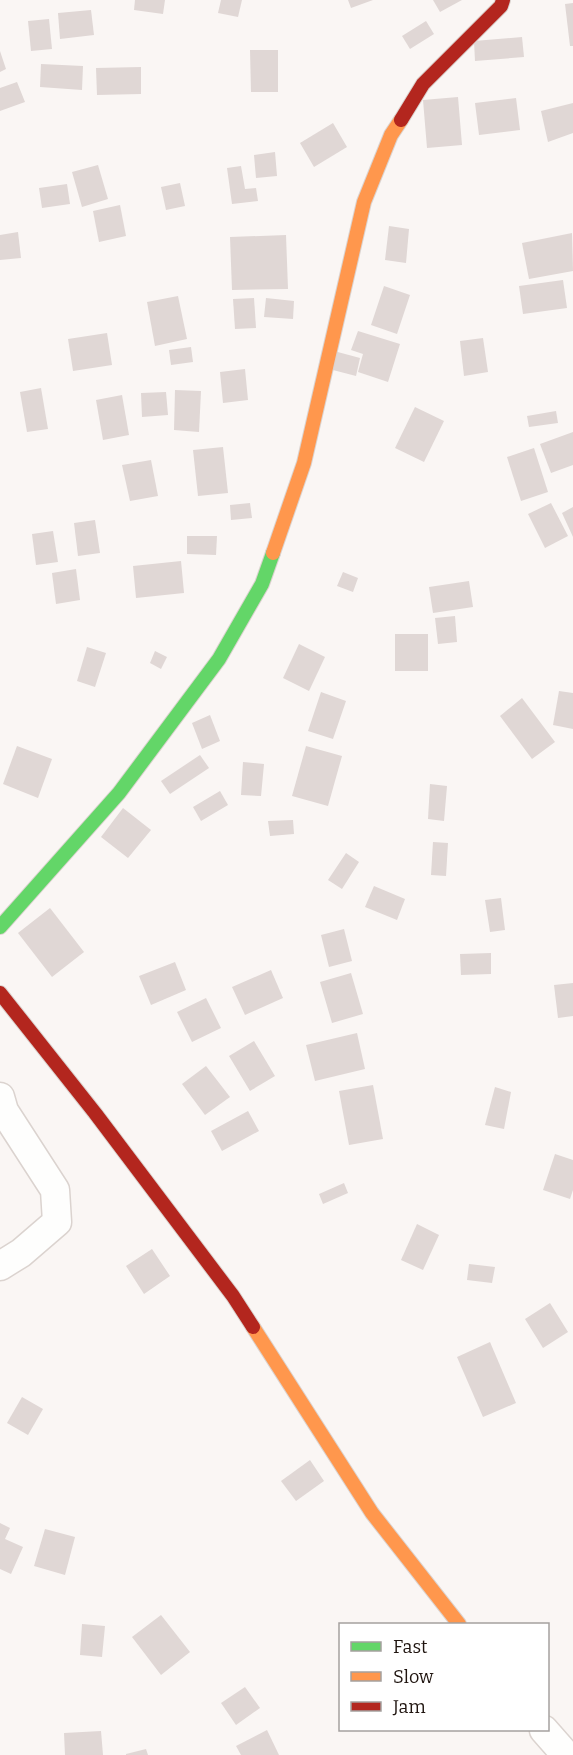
<svg xmlns="http://www.w3.org/2000/svg" width="573" height="1755" font-family="Bitter,serif">
<rect width="100%" height="100%" fill="#faf6f4"/>
<g fill="#e0d7d5">
<path d="M135,0H165L163,14L134,10Z"/>
<path d="M221,0H242L238,17L218,13Z"/>
<path d="M348,0H373L351,8Z"/>
<path d="M433,0H462L440,12Z"/>
<path d="M573,3V46H570L565,4Z"/>
<path d="M91,10L94,35L60,39L58,13Z"/>
<path d="M49,19L52,49L31,51L28,21Z"/>
<path d="M426,21L434,34L410,49L402,36Z"/>
<path d="M522,37L524,57L475,61L474,41Z"/>
<path d="M250,50H278V92H251Z"/>
<path d="M0,51L6,69L0,72Z"/>
<path d="M41,64L83,66L82,90L40,87Z"/>
<path d="M141,67V94L97,95L96,68Z"/>
<path d="M17,82L25,102L0,111V88Z"/>
<path d="M458,97L462,145L427,148L423,100Z"/>
<path d="M516,98L520,130L479,135L475,103Z"/>
<path d="M573,103V133L548,142L541,111Z"/>
<path d="M333,123L347,147L314,167L300,143Z"/>
<path d="M275,152L277,176L256,178L254,155Z"/>
<path d="M98,165L108,199L82,207L72,172Z"/>
<path d="M241,166L245,189L256,188L258,201L232,204L227,168Z"/>
<path d="M180,183L185,206L166,210L161,187Z"/>
<path d="M67,184L70,204L42,208L39,188Z"/>
<path d="M120,205L126,236L99,242L93,211Z"/>
<path d="M389,226L409,229L406,263L385,260Z"/>
<path d="M18,232L21,258L0,260V235Z"/>
<path d="M572,233L573,271L529,279L522,243Z"/>
<path d="M286,235L288,289L232,290L230,237Z"/>
<path d="M563,280L567,308L523,314L519,286Z"/>
<path d="M384,286L410,295L397,334L371,325Z"/>
<path d="M178,296L187,339L155,346L147,302Z"/>
<path d="M254,298L256,328L235,329L233,299Z"/>
<path d="M266,298L294,301L293,319L264,317Z"/>
<path d="M358,331L400,344L388,382L358,372L363,354L351,350Z"/>
<path d="M107,333L112,365L73,371L68,339Z"/>
<path d="M483,338L488,372L464,376L460,341Z"/>
<path d="M191,347L193,362L171,365L169,350Z"/>
<path d="M334,351L360,358L356,376L329,369Z"/>
<path d="M245,369L248,400L223,403L220,372Z"/>
<path d="M41,388L48,429L27,432L20,392Z"/>
<path d="M175,390L201,391L199,432L174,430Z"/>
<path d="M166,392L168,415L142,417L141,393Z"/>
<path d="M122,395L129,435L103,440L96,400Z"/>
<path d="M415,407L444,421L424,462L395,448Z"/>
<path d="M556,411L558,423L529,427L527,416Z"/>
<path d="M573,432V465L551,473L540,444Z"/>
<path d="M223,447L228,493L198,496L193,450Z"/>
<path d="M534,448L548,492L521,501L507,457Z"/>
<path d="M151,460L158,496L130,501L122,465Z"/>
<path d="M250,503L252,518L231,520L230,505Z"/>
<path d="M551,503L568,536L545,548L528,514Z"/>
<path d="M573,507V537L562,513Z"/>
<path d="M95,520L100,553L78,556L74,523Z"/>
<path d="M53,531L58,562L36,565L32,534Z"/>
<path d="M187,536H217L216,555L187,554Z"/>
<path d="M181,561L184,593L136,598L133,566Z"/>
<path d="M76,569L80,600L56,604L52,573Z"/>
<path d="M343,572L358,578L353,592L337,586Z"/>
<path d="M469,581L473,607L433,613L429,587Z"/>
<path d="M455,616L457,642L438,644L435,618Z"/>
<rect x="395" y="634" width="33" height="37"/>
<path d="M299,644L325,657L309,691L283,678Z"/>
<path d="M87,647L106,653L95,687L77,681Z"/>
<path d="M155,651L167,657L161,669L150,663Z"/>
<path d="M559,691L573,693V729L553,725Z"/>
<path d="M321,692L346,701L333,739L308,731Z"/>
<path d="M522,698L555,742L532,759L500,716Z"/>
<path d="M210,715L220,741L202,749L192,723Z"/>
<path d="M17,746L52,759L38,798L3,784Z"/>
<path d="M306,746L342,756L328,806L292,796Z"/>
<path d="M200,755L209,768L170,794L161,781Z"/>
<path d="M243,762L264,764L261,796L241,795Z"/>
<path d="M430,784L447,786L444,821L428,819Z"/>
<path d="M220,791L228,805L201,821L193,807Z"/>
<path d="M123,808L151,830L128,858L101,837Z"/>
<path d="M293,820L294,834L270,836L268,821Z"/>
<path d="M433,842L448,843L446,876L431,875Z"/>
<path d="M346,853L359,862L342,889L328,880Z"/>
<path d="M374,886L405,899L397,920L365,907Z"/>
<path d="M501,898L505,930L490,932L485,900Z"/>
<path d="M50,908L84,952L52,977L18,933Z"/>
<path d="M344,929L352,961L329,967L321,935Z"/>
<path d="M491,953V974L461,975L460,954Z"/>
<path d="M175,962L186,990L151,1005L139,976Z"/>
<path d="M271,970L283,998L245,1015L232,987Z"/>
<path d="M351,973L363,1014L332,1023L320,982Z"/>
<path d="M573,983V1016L558,1018L554,985Z"/>
<path d="M206,998L221,1028L192,1042L177,1012Z"/>
<path d="M357,1033L365,1069L315,1081L306,1045Z"/>
<path d="M254,1041L275,1076L250,1091L229,1056Z"/>
<path d="M206,1066L230,1097L205,1115L182,1084Z"/>
<path d="M373,1085L383,1139L349,1145L339,1091Z"/>
<path d="M495,1087L511,1092L504,1129L485,1125Z"/>
<path d="M248,1111L259,1131L222,1151L211,1131Z"/>
<path d="M555,1154L573,1160V1190L570,1199L543,1190Z"/>
<path d="M344,1183L348,1193L323,1204L319,1194Z"/>
<path d="M417,1224L439,1235L423,1270L401,1260Z"/>
<path d="M152,1249L170,1276L144,1294L126,1266Z"/>
<path d="M469,1264L495,1267L492,1283L467,1280Z"/>
<path d="M550,1303L568,1332L543,1348L525,1319Z"/>
<path d="M490,1342L516,1403L483,1417L457,1357Z"/>
<path d="M22,1397L43,1409L28,1435L7,1423Z"/>
<path d="M310,1460L324,1481L296,1501L281,1481Z"/>
<path d="M0,1523L10,1528L5,1539L23,1547L11,1574L0,1569Z"/>
<path d="M45,1529L75,1537L65,1575L34,1566Z"/>
<path d="M161,1615L190,1652L161,1675L132,1637Z"/>
<path d="M82,1624L105,1626L102,1657L80,1655Z"/>
<path d="M245,1687L260,1708L236,1725L221,1703Z"/>
<path d="M267,1730L279,1755H241L236,1746Z"/>
<path d="M101,1731L103,1755H65L64,1733Z"/>
<path d="M146,1749L148,1755H126V1754Z"/>
</g>
<g fill="none" stroke-linecap="round" stroke-linejoin="round">
<g stroke="#dbd3cf" stroke-width="31">
<g id="street">
<path d="M0,1097L4,1111L55,1190L57,1222L21,1253L0,1266"/>
<path d="M544,1730L566,1755"/>
</g>
</g>
<g stroke="#dbd3cf" stroke-width="16">
<path id="fast" d="M0,927L119,793L219,659L262,584L273,553"/>
</g>
<g stroke="#dbd3cf" stroke-width="16">
<g id="slow">
<path d="M273,553L304,463L364,202L391,135L401,120"/>
<path d="M253,1327L372,1513L459,1624"/>
</g>
</g>
<g stroke="#dbd3cf" stroke-width="16">
<g id="jam">
<path d="M401,120L423,84L501,6L503,0"/>
<path d="M0,993L95,1113L233,1296L253,1327"/>
</g>
</g>
<use href="#street" stroke="#fefefd" stroke-width="28"/>
<use href="#fast" stroke="#63d668" stroke-width="14"/>
<use href="#slow" stroke="#ff974d" stroke-width="14"/>
<use href="#jam" stroke="#b3261e" stroke-width="14"/>
</g>
<rect x="339" y="1623" width="210" height="108" fill="#ffffff" stroke="#a5a19f" stroke-width="1.5"/>
<rect x="351" y="1642" width="30" height="9" fill="#63d668" stroke="#a5a19f" stroke-width="1.5"/>
<text x="393" y="1653" font-size="18" fill="#1f140f">Fast</text>
<rect x="351" y="1672" width="30" height="9" fill="#ff974d" stroke="#a5a19f" stroke-width="1.5"/>
<text x="393" y="1683" font-size="18" fill="#1f140f">Slow</text>
<rect x="351" y="1702" width="30" height="9" fill="#b3261e" stroke="#a5a19f" stroke-width="1.5"/>
<text x="393" y="1713" font-size="18" fill="#1f140f">Jam</text>
</svg>
